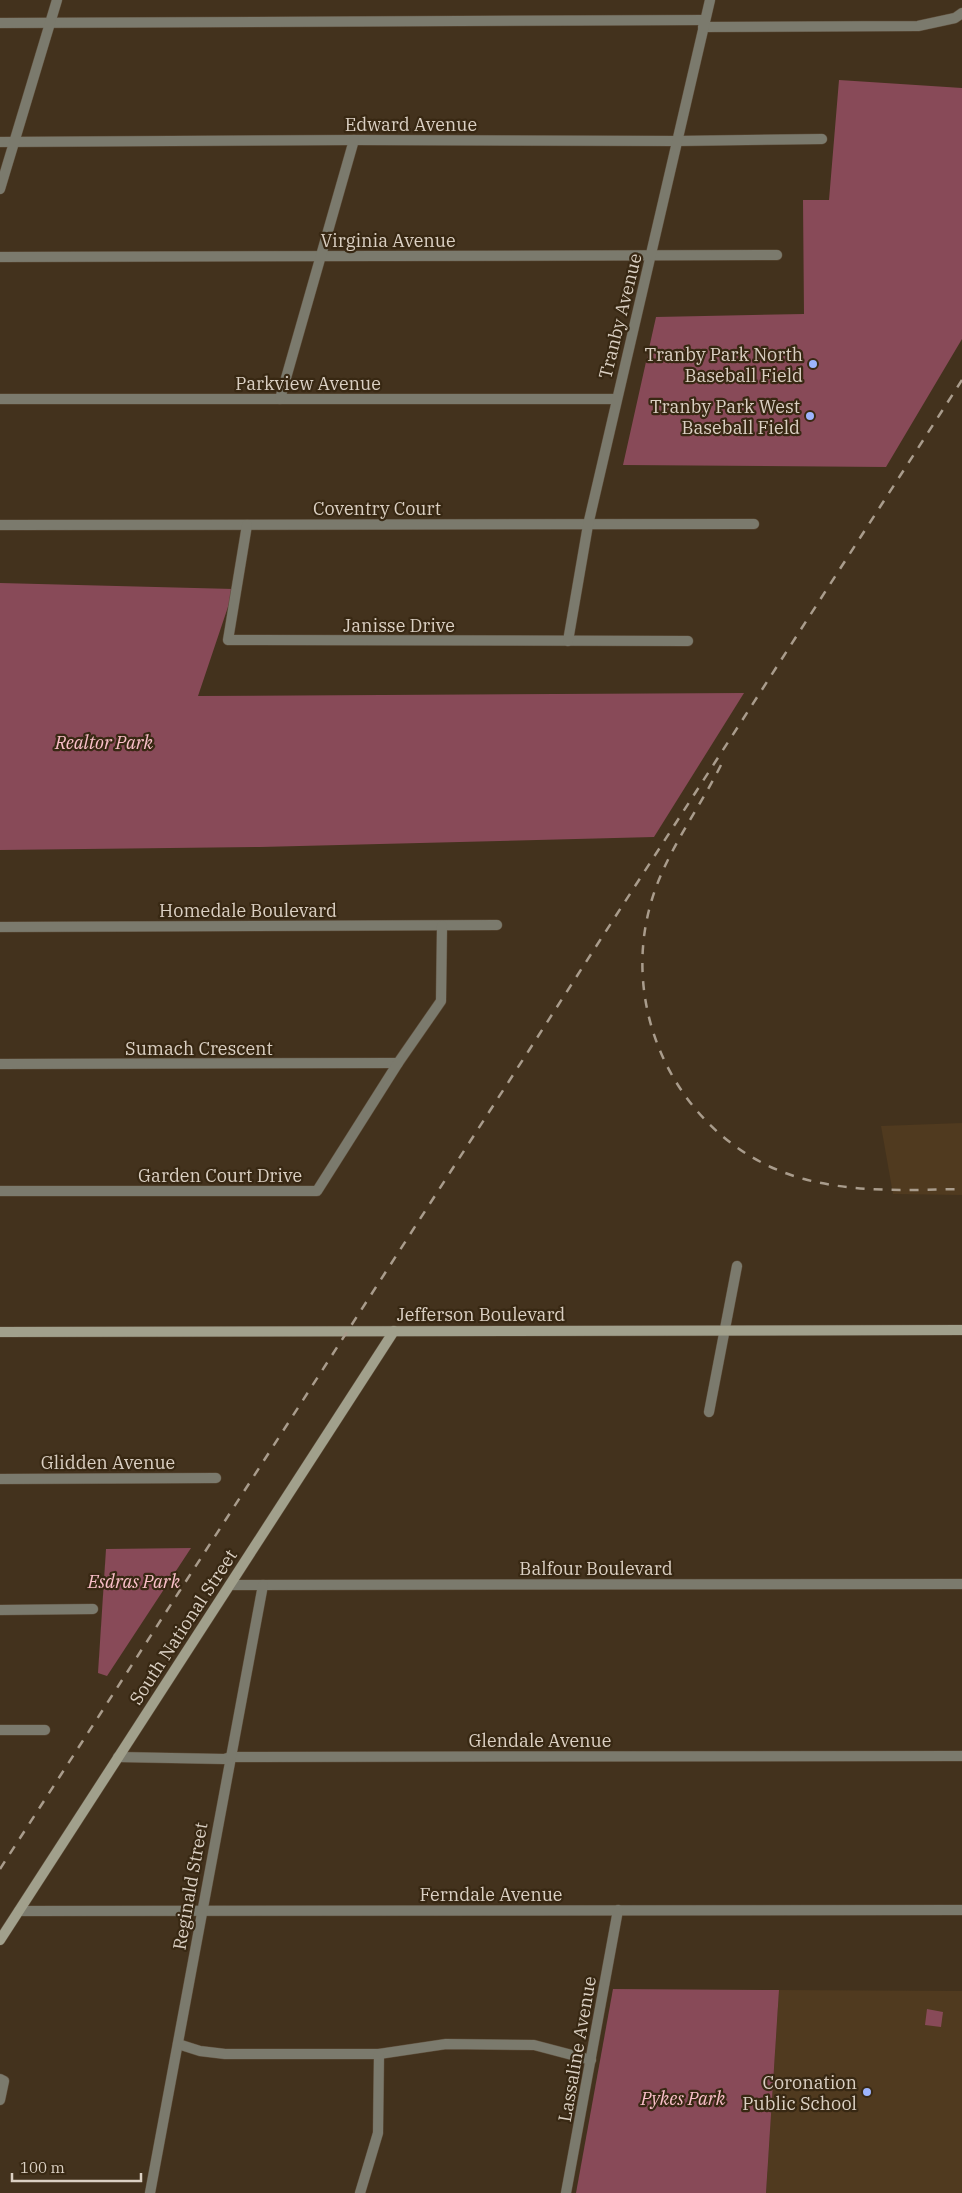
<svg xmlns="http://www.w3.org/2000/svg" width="962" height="2193" font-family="'IBM Plex Serif',serif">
<rect width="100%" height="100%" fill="#43321d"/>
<g fill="#503a1f">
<path d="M962,1123V1195L893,1194L881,1126Z"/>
<path d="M779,1990L962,1991V2193H766Z"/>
</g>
<g fill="#884a58">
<path d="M839,80L962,88V339L886,467L623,465L656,317L804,314L803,200H829Z"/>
<path d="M0,583L234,589L198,696L744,693L654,837L260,847L0,850Z"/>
<path d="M191,1548L107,1676L98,1673L106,1549Z"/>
<path d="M613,1989L779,1990L766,2193H576Z"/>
<path d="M927,2009L943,2012L941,2027L925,2025Z"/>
</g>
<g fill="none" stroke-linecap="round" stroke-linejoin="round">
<g stroke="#5e4e3b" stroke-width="11">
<g id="street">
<path d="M0,23L705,20"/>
<path d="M703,27L918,26L955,18L962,13"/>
<path d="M0,142L354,140L677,141L822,139"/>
<path d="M0,189L57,0"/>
<path d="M0,257L777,255"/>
<path d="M0,399H616"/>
<path d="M280,399L354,140"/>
<path d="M0,525L754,524"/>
<path d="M247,525L228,640L688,641"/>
<path d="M568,641L588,525L710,0"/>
<path d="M0,927L497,925"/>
<path d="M0,1064L398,1063"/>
<path d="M0,1191H317L398,1063L441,1001L442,926"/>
<path d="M709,1412L737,1266"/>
<path d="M0,1479L216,1478"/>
<path d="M230,1585L962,1584"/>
<path d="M0,1610L93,1609"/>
<path d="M0,1730H45"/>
<path d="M118,1757L224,1759L231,1757L962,1756"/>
<path d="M19,1911L962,1910"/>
<path d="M178,2044L200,2051L225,2054H379L446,2044L534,2045L591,2060"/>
<path d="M0,2079L4,2081L0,2100"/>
<path d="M150,2193L263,1585"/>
<path d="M360,2193L378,2133L379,2054"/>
<path d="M566,2193L618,1910"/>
</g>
</g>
<g stroke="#5e4e3b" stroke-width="11">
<g id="secondary">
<path d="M0,1332L962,1330"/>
<path d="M0,1940L394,1331"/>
</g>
</g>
<use href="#street" stroke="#7b7a6d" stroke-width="10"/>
<use href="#secondary" stroke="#a1a08c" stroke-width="10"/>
<g stroke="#a99c8c" stroke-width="2.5" stroke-dasharray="9 9" stroke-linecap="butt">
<path d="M721,765C697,813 662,857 649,910C620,1025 689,1148 804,1179C856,1193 909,1190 962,1189"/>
<path d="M0,1869L962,380"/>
</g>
</g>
<g fill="#9db4fd" stroke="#382813" stroke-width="2">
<circle cx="813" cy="364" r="5"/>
<circle cx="810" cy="416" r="5"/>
<circle cx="867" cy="2092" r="5"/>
</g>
<g text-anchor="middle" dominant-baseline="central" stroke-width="4.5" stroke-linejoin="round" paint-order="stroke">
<g font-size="18" fill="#dbd0c3" stroke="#382813">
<text x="411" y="124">Edward Avenue</text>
<text x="388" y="240">Virginia Avenue</text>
<text transform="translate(620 316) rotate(-76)">Tranby Avenue</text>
<text x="308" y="383">Parkview Avenue</text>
<text x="377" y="508">Coventry Court</text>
<text x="399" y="625">Janisse Drive</text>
<text x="248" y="910">Homedale Boulevard</text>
<text x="199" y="1048">Sumach Crescent</text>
<text x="220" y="1175">Garden Court Drive</text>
<text x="481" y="1314">Jefferson Boulevard</text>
<text x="108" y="1462">Glidden Avenue</text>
<text x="596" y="1568">Balfour Boulevard</text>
<text transform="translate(183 1627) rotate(-57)">South National Street</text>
<text x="540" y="1740">Glendale Avenue</text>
<text transform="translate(190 1886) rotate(-80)">Reginald Street</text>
<text x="491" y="1894">Ferndale Avenue</text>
<text transform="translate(577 2049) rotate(-80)">Lassaline Avenue</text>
</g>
<g font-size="18" fill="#dbd0c3" stroke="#382813" text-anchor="end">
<text x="803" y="354">Tranby Park North<tspan x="803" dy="21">Baseball Field</tspan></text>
<text x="800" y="406">Tranby Park West<tspan x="800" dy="21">Baseball Field</tspan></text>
<text x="857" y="2082">Coronation<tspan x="857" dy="21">Public School</tspan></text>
</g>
<g font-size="18" font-style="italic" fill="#fbc0ca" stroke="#382813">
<text x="104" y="742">Realtor Park</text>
<text x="134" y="1581">Esdras Park</text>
<text x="683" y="2098">Pykes Park</text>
</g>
</g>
<path d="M12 2173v8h129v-8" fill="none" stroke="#dbd0c3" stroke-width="2.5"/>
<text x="20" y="2173" font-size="15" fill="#dbd0c3" stroke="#382813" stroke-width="4" paint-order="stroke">100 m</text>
</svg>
